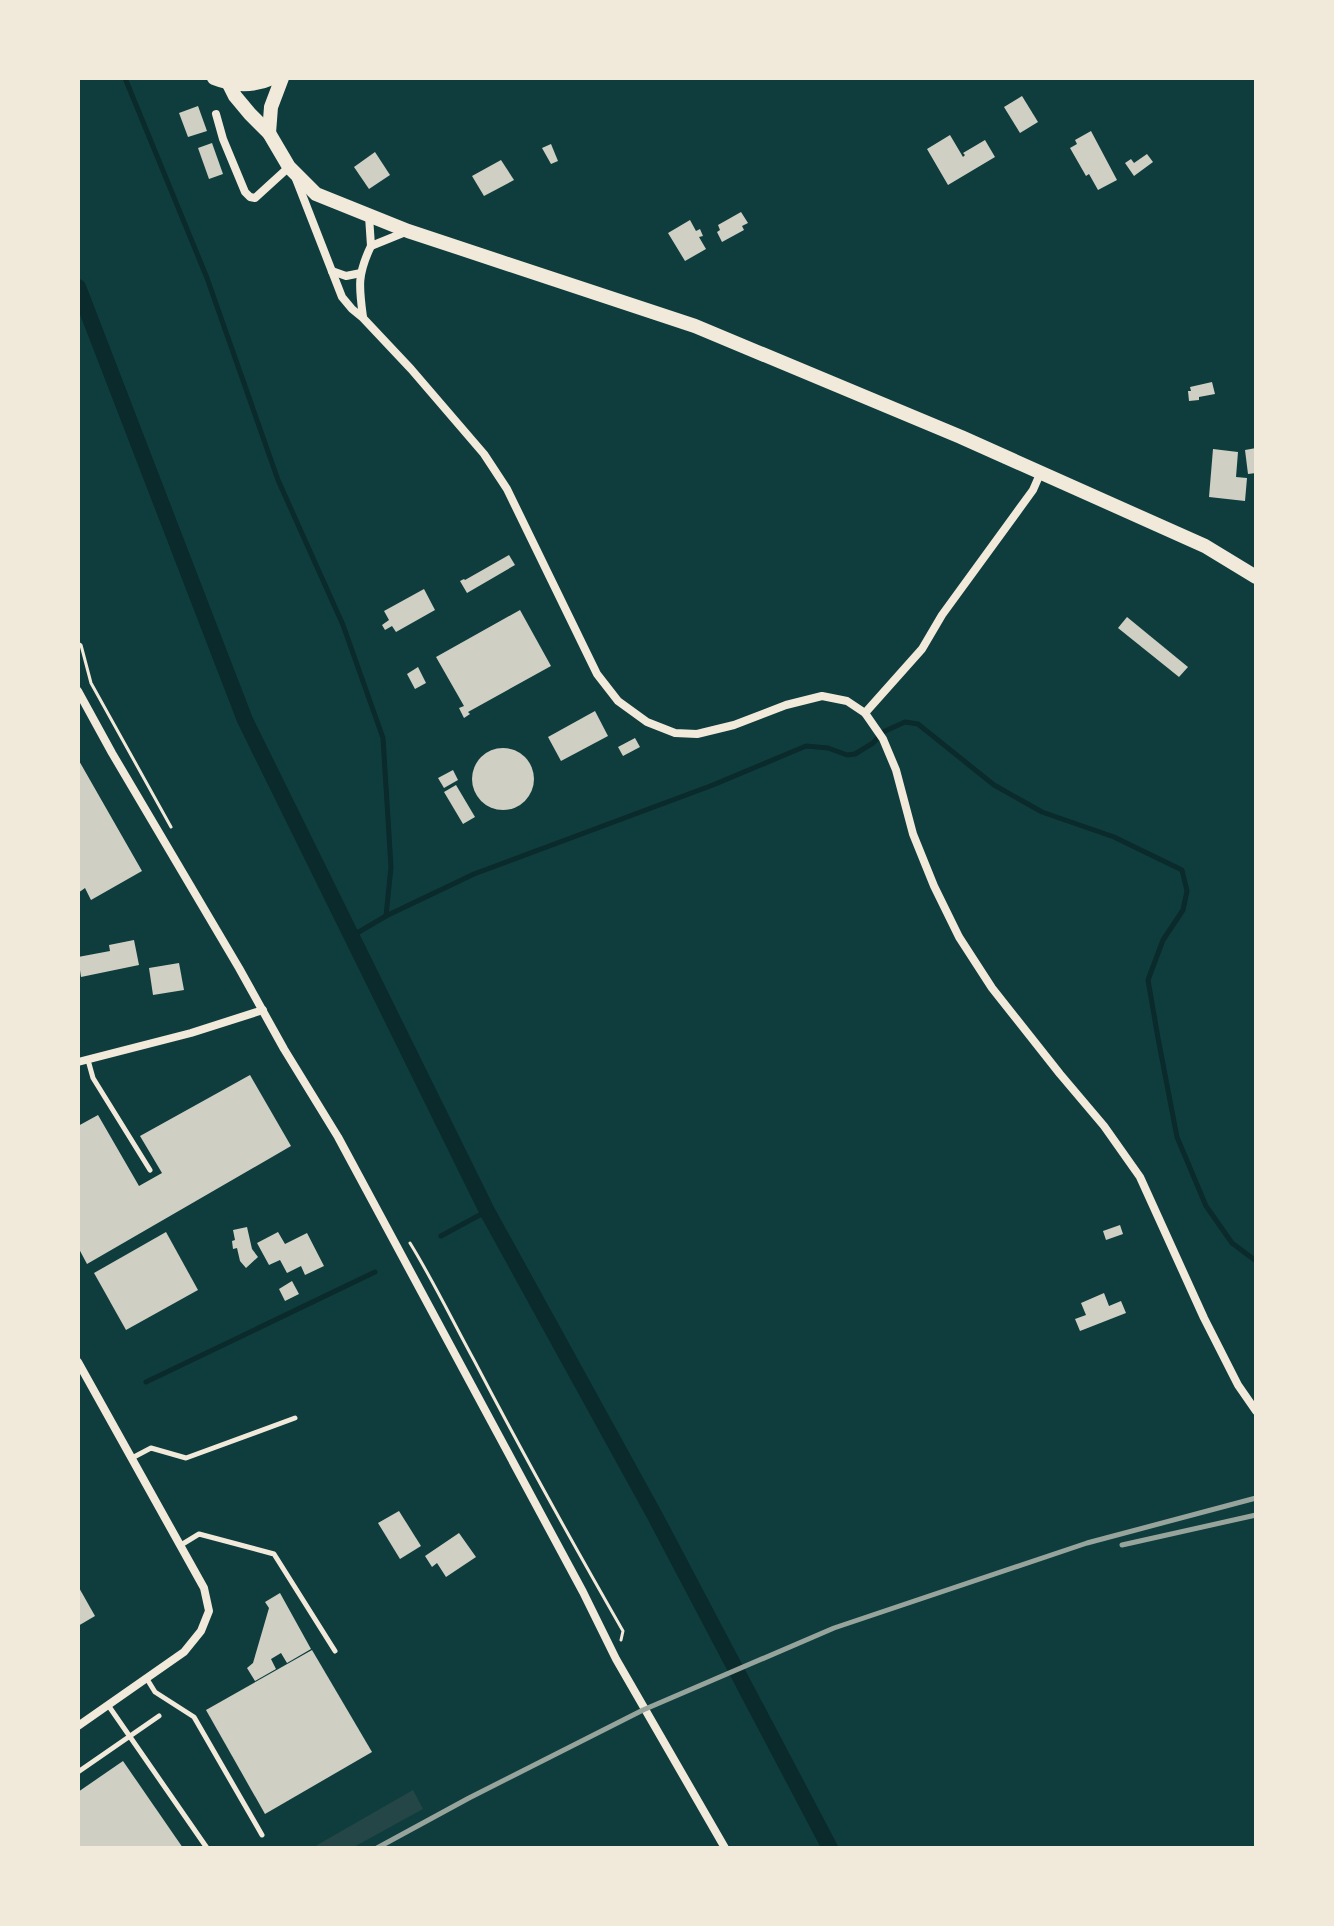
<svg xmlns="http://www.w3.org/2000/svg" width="1334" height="1926" font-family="'IBM Plex Sans',sans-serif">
<rect width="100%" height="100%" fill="#0f3d3e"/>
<path fill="#244646" d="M413,1790L423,1809L352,1848H312Z"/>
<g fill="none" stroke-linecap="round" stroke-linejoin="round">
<g stroke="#0a2a2b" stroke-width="5">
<path d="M125,78L207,278L278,480L343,625L383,738L391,867L386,916L352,936"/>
<path d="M386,916L474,874L713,785L806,746L828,748L847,755L855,754L873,743L883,732L905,722L918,724L994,785L1042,812L1114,837L1182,870L1187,891L1183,910L1163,940L1148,980L1158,1038L1177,1137L1206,1206L1232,1243L1256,1261"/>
<path d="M441,1236L487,1211"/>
<path d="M146,1382L375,1272"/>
</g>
<path stroke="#0a2a2b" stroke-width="16" d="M78,287L245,720L487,1211L655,1516L830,1848"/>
</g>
<g fill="#cfcfc3">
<path d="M1022,96L1038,122L1020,133L1004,107Z"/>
<path d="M198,106L207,131L188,137L179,113Z"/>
<path d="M1091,131L1117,180L1098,190L1089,174L1086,176L1070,148L1077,144L1075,140Z"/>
<path d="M950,135L963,157L965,155L963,153L985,140L995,157L948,185L927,149Z"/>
<path d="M212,143L223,174L209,179L198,148Z"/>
<path d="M551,144L558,161L551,164L542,148Z"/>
<path d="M375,152L390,175L369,189L354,167Z"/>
<path d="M1147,154L1153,162L1134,176L1125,163L1131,159L1134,163Z"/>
<path d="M501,160L514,180L484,196L472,176Z"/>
<path d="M741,212L748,223L742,226L744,230L722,242L717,232L720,230L718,225Z"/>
<path d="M690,220L696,231L700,229L703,236L699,237L706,249L685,261L668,233Z"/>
<path d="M1212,382L1215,394L1199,397V400L1189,401L1188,391H1191L1190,387Z"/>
<path d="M1256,448V473L1248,474L1245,450Z"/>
<path d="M1213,449L1238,452L1236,477L1247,478L1245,501L1209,497Z"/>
<path d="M509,555L515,565L467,593L460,581L464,579L465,580Z"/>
<path d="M424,589L435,610L396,632L392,626L385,630L382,625L389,620L384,611Z"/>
<path d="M520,610L551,666L468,712L470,714L464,718L459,708L464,706L436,657Z"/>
<path d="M1127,617L1188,667L1179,677L1118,628Z"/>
<path d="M418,667L426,683L415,689L407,674Z"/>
<path d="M595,711L608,736L561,761L548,737Z"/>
<path d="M635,738L640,747L623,756L618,747Z"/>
<circle cx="503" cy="779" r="31"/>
<path d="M78,759L142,871L91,900L85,888L78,893Z"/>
<path d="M453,770L458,780L444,788L438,778Z"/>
<path d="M456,785L475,817L463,824L444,792Z"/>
<path d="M134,940L139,965L81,977L78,957L110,951L109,945Z"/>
<path d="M179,963L184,990L153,995L149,968Z"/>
<path d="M250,1075L291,1146L87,1264L78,1247V1126L98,1115L139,1186L162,1173L140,1136Z"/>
<path d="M1120,1225L1123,1234L1106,1240L1103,1231Z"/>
<path d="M247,1227L252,1249L258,1257L246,1268L240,1261L237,1248L233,1249L232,1241L235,1240L233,1230Z"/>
<path d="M166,1232L198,1290L126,1330L94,1273Z"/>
<path d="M278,1232L285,1244L307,1233L324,1266L305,1275L301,1266L287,1273L280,1260L269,1265L257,1243Z"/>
<path d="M292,1281L299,1294L285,1301L279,1289Z"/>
<path d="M1104,1293L1109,1306L1121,1301L1126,1313L1080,1331L1075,1319L1086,1315L1081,1303Z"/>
<path d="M399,1511L421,1546L400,1559L378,1523Z"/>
<path d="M459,1533L476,1557L446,1577L437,1563L432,1567L425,1556Z"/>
<path d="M78,1586L95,1616L78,1626Z"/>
<path d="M280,1593L311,1649L287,1663L281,1653L271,1659L276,1669L255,1681L247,1668L253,1663L269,1608L265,1602Z"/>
<path d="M312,1650L372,1752L265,1814L206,1710Z"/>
<path d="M123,1761L183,1848H78V1792Z"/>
</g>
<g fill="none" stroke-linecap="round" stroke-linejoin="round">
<g stroke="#f1e9da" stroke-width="3">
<path d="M78,643L81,645L91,683L171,827"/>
<path d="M410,1243C434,1282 453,1322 475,1362C522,1452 572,1542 623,1631L621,1640"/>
</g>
<g stroke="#f1e9da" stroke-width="5">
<path d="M88,1060L93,1078L150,1170"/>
<path d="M132,1458L151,1448L186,1458L295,1418"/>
<path d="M181,1545L199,1534L274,1554L335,1651"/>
<path d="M147,1679L155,1692L194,1717L262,1835"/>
<path d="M108,1705L207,1848"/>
<path d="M78,1772L159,1716"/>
</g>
<g stroke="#f1e9da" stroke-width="8">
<path d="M216,114L223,139L245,192L250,197L255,198L289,167"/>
<path d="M296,179L342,297L352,309L363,318L411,369L484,454L507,489L597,674L618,701L647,722L675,733L697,734L734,725L786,705L822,696L847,701L865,713L883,739L896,770L913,834L934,886L959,937L992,988L1060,1074L1104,1126L1140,1177L1204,1318L1238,1385L1256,1411"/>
<path d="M369,216L371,246"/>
<path d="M332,271L346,276L361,273"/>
<path d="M363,317C359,287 357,275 371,246L408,231"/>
<path d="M78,691L112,753L239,968L284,1049L338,1137L583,1592L616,1659L725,1848"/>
<path d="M865,713L922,649L942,615L1033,490L1040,474"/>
<path d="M78,1062L191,1033L263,1010"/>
<path d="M78,1362L204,1588L209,1611L201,1631L184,1652L78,1726"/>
</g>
<g stroke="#f1e9da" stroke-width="14">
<path d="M214,78C234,86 252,87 272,78"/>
<path d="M229,84L235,96L250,114L269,133L289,167L316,194L408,231L695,326L961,437L1205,546L1256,577"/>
<path d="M269,133L271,107L282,78"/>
</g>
<g stroke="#97a49c" stroke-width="5">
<path d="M1122,1545L1256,1515"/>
<path d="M377,1848L469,1798L643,1710L834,1628L1087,1543L1256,1498"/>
</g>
</g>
<rect width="1334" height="1926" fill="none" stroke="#f1e9da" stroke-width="160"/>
</svg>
